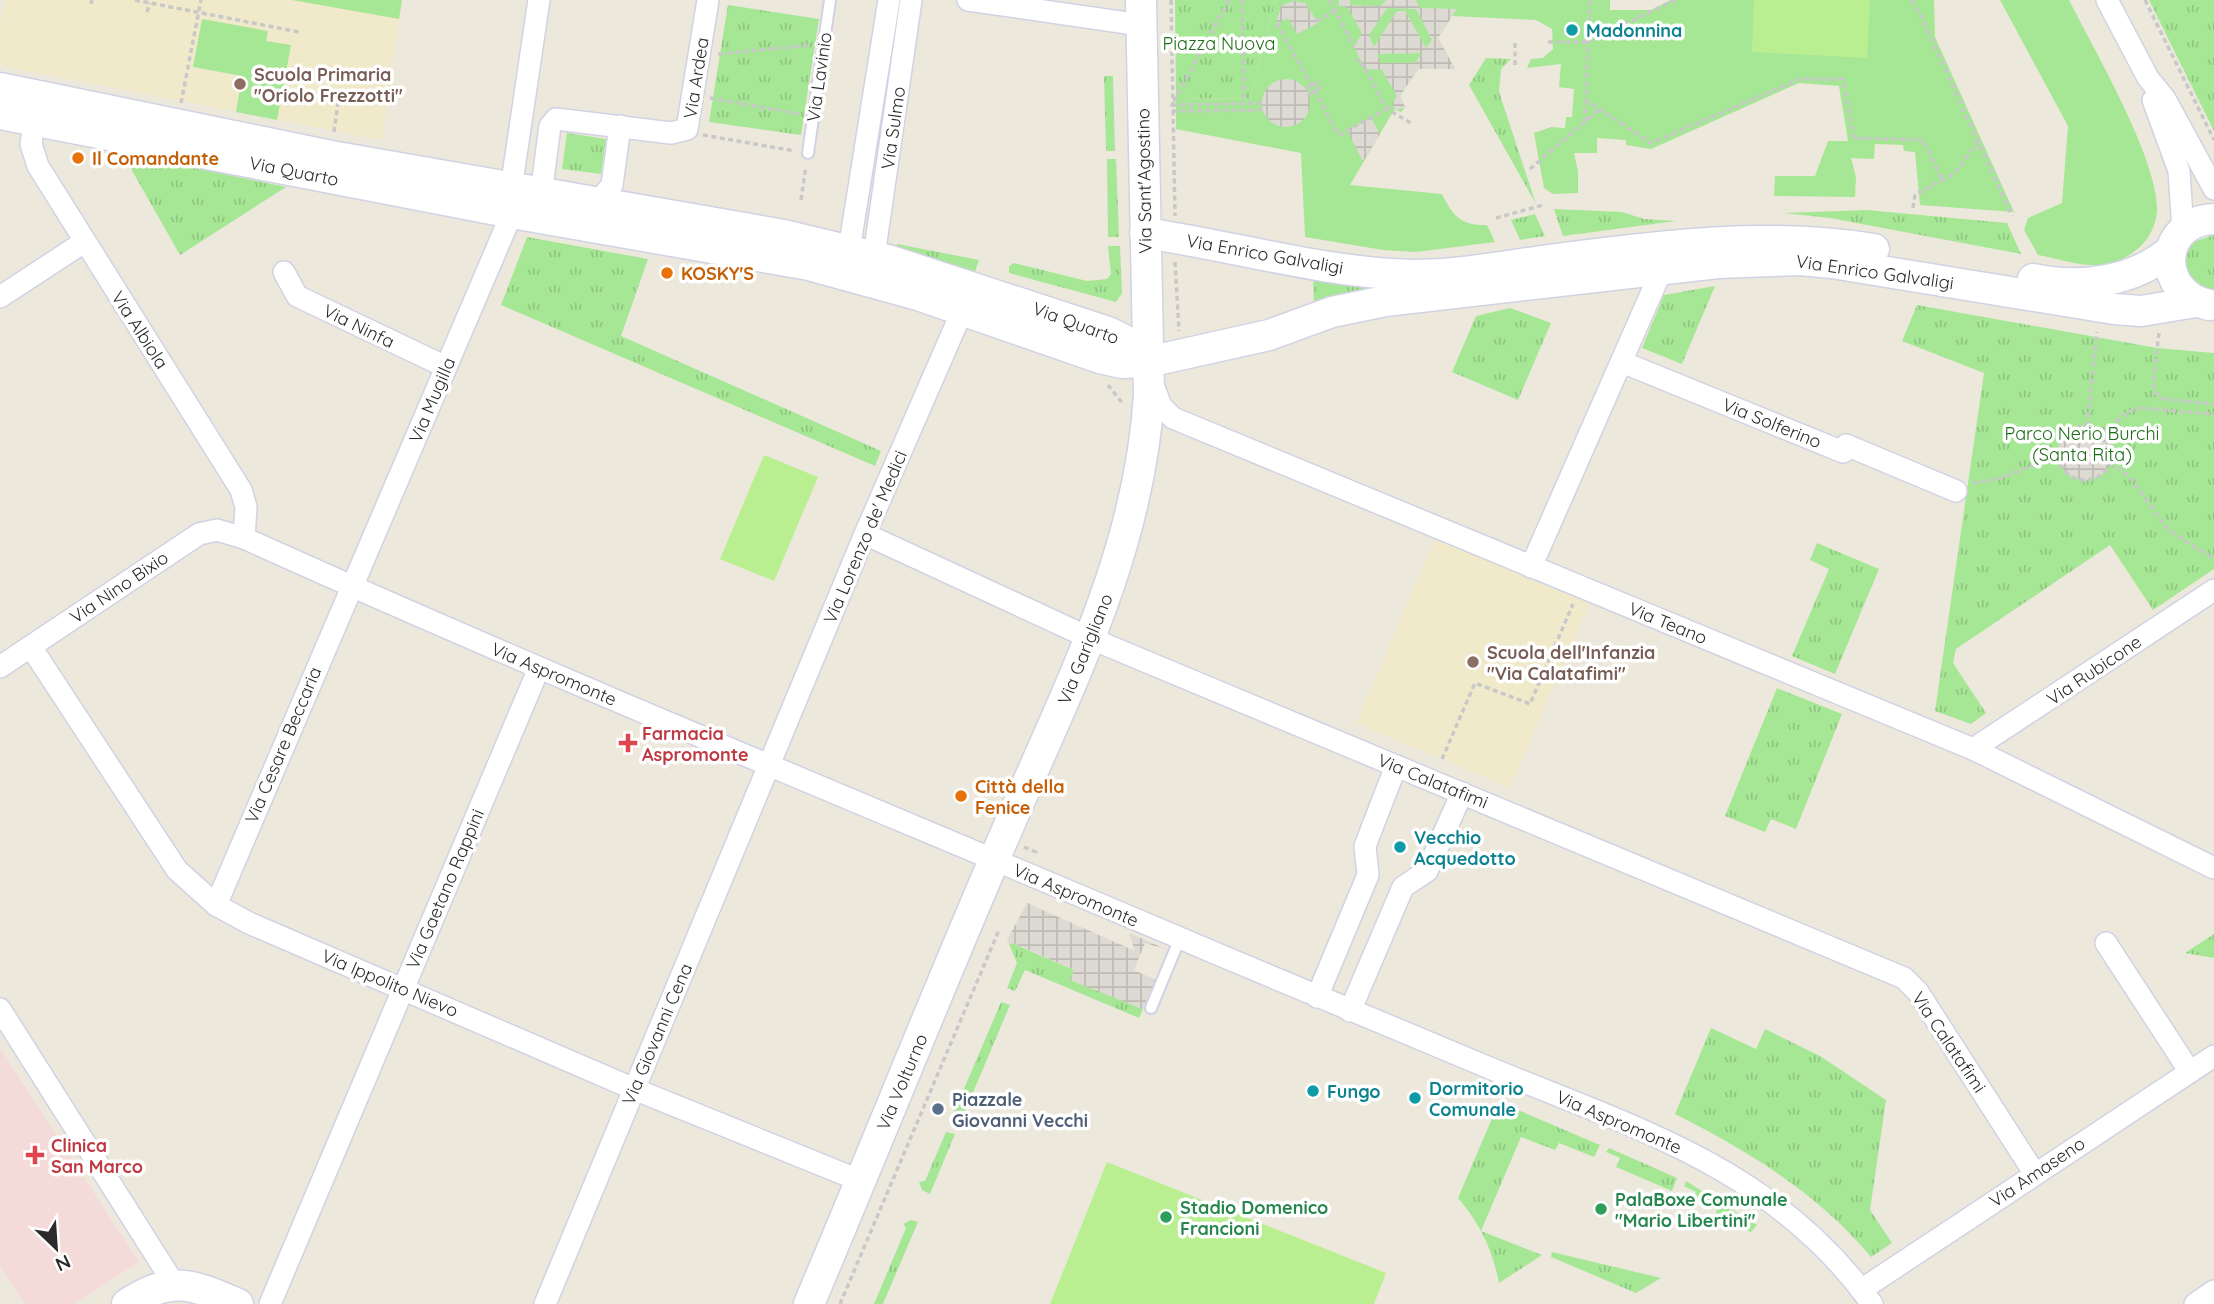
<svg xmlns="http://www.w3.org/2000/svg" width="2214" height="1304" font-family="Quicksand,sans-serif">
<defs>
<pattern id="grass-tufts" width="24" height="20" patternUnits="userSpaceOnUse" patternTransform="scale(1.75)"><rect width="24" height="20" fill="#a6e795"/><path d="M3 7l-1-3M5 7V3M7 7l1-3M15 17l-1-3M17 17v-4M19 17l1-3" fill="none" stroke="#8fc681"/></pattern>
<pattern id="plaza-grid" width="8" height="8" patternUnits="userSpaceOnUse" patternTransform="scale(1.75)"><rect width="8" height="8" fill="#dddad3"/><path d="M0 4h8M4 0v8" fill="none" stroke="#bebbb5"/></pattern>
</defs>
<rect width="100%" height="100%" fill="#ede8dc"/>
<g fill="#f0e9ca">
<path d="M7,0H402L382,140L0,66V23Z"/>
<path d="M1436,536L1590,602L1510,788L1356,723Z"/>
</g>
<path fill="#f4dbd9" d="M0,1048L139,1262L74,1304H25L0,1266Z"/>
<g fill="url(#grass-tufts)">
<path d="M1175,0H1276L1250,98L1176,99Z"/>
<path d="M2149,0H2214V131Z"/>
<path d="M728,5L819,19L801,135L709,122Z"/>
<path d="M1486,58L1511,59L1501,69L1499,92L1536,204L1469,85Z"/>
<path d="M1104,76H1113L1115,151H1106Z"/>
<path d="M567,133L606,139L601,174L562,169Z"/>
<path d="M122,153L286,187L180,255Z"/>
<path d="M1107,159H1116L1119,237H1108Z"/>
<path d="M1554,209L1622,212L1644,219L1676,221L1563,236Z"/>
<path d="M1867,210L2007,223L2021,254L1830,218L1783,213Z"/>
<path d="M1535,214L1545,236L1520,240L1511,220Z"/>
<path d="M2214,235V298L2192,289L2183,259L2193,242Z"/>
<path d="M527,237L648,259L621,336L881,451L875,466L501,305Z"/>
<path d="M897,244L979,260L975,272L896,248Z"/>
<path d="M1108,246H1120L1122,293L1116,302L1009,273V266L1014,263L1087,281L1107,279L1111,274Z"/>
<path d="M1313,272L1376,285L1314,305Z"/>
<path d="M1715,286L1682,364L1642,348L1664,295Z"/>
<path d="M1917,305L2157,348L2214,353V569L2153,610L2110,545L1956,649L1953,663L1986,713L1971,724L1935,711L1984,373L1902,341Z"/>
<path d="M1510,308L1551,323L1518,400L1452,372L1476,316Z"/>
<path d="M1817,543L1879,569L1835,674L1792,656L1829,569L1810,560Z"/>
<path d="M1777,688L1842,714L1796,829L1771,819L1765,832L1725,816Z"/>
<path d="M2214,934V958L2185,953Z"/>
<path d="M1012,943L1074,970L1071,980L1143,1009L1139,1018L1025,970L1015,991L1007,988L1017,963L1009,944Z"/>
<path d="M1001,1002L1010,1005L958,1128L949,1124Z"/>
<path d="M1711,1028L1756,1049L1765,1029L1820,1056L1886,1100L1870,1210L1892,1243L1871,1257C1818,1193 1748,1151 1675,1114Z"/>
<path d="M1499,1102L1600,1145L1594,1157L1559,1143L1555,1150L1521,1137L1481,1231L1542,1255L1499,1283C1493,1251 1480,1223 1458,1198Z"/>
<path d="M946,1132L955,1134L930,1194L922,1190L919,1182L925,1181Z"/>
<path d="M1609,1148L1677,1178L1672,1191L1616,1167L1620,1158L1606,1152Z"/>
<path d="M1686,1181L1757,1225L1751,1232L1713,1217L1717,1210L1693,1199L1696,1192L1684,1186Z"/>
<path d="M911,1220L918,1222L883,1304H874L906,1228L903,1224Z"/>
<path d="M1552,1252L1661,1278L1636,1293L1551,1257Z"/>
</g>
<g fill="#a6e795">
<path d="M292,0H402L399,19Z"/>
<path d="M1276,0H1610V10H1651L1671,0H1934L1935,37L2014,212L1920,205L1915,152L1904,151L1903,145L1875,144L1874,159L1851,158L1856,177L1855,197L1774,196L1775,176H1815L1828,141H1848L1839,86L1799,83L1651,149L1626,145V140L1597,138V153H1574L1578,171V193L1553,194L1544,188L1534,133L1551,127L1565,128L1566,117H1572L1574,89L1559,87L1561,64L1527,68L1531,59L1543,58L1553,49L1552,29L1536,20L1452,16L1438,38L1455,69H1418L1400,96L1405,107L1401,112L1394,110L1350,185L1442,194C1452,215 1461,226 1487,225L1495,242L1416,252L1383,250L1305,237L1301,153L1176,129V99L1250,98Z"/>
<path d="M2000,0H2069C2093,48 2159,160 2157,211C2156,226 2148,242 2135,251C2122,261 2106,267 2090,265C2073,264 2055,258 2038,255L2024,230L2028,218L2062,203L2068,126Z"/>
<path d="M202,19L268,31L266,41L291,45L277,120L236,112L242,76L193,67Z"/>
</g>
<g fill="#baef91">
<path d="M1754,0H1870L1867,58L1752,52Z"/>
<path d="M764,455L818,477L774,581L720,559Z"/>
<path d="M1107,1162L1386,1273L1374,1304H1050Z"/>
</g>
<g fill="url(#plaza-grid)" fill-rule="evenodd">
<path d="M1339,0H1350V5L1381,6L1386,0H1416L1420,8L1457,9L1438,38L1455,69H1418L1400,96L1405,107L1396,111L1392,104L1397,96L1382,70L1365,69L1354,47L1362,33L1348,8L1339,6ZM1387,8L1416,9L1432,40L1426,48L1405,11H1397L1374,47L1369,35ZM1422,53L1415,63H1381L1377,54Z"/>
<path d="M1293,1L1305,3L1318,23L1297,34L1288,18L1276,24L1281,6Z"/>
<circle cx="1286" cy="103" r="24"/>
<path d="M1371,118L1380,134L1363,162L1347,130Z"/>
<circle cx="2085" cy="453" r="27"/>
<path d="M1027,903L1135,951L1129,933L1168,950L1145,943L1134,970L1156,980L1143,1009L1070,980L1074,970L1013,943L1009,944L1007,940Z"/>
</g>
<g fill="none" stroke-linecap="round" stroke-linejoin="round">
<g stroke="#d1d2e4" stroke-width="14">
<g id="lane">
<path d="M808,153L830,0"/>
<path d="M1151,1008L1180,938"/>
</g>
</g>
<g stroke="#d1d2e4" stroke-width="24">
<g id="street">
<path d="M968,0L1141,25"/>
<path d="M2107,0L2148,78L2165,99L2214,189"/>
<path d="M2153,100L2179,171L2183,231"/>
<path d="M34,122L31,144L38,166L241,490L246,507L244,538"/>
<path d="M511,189L539,0"/>
<path d="M541,194L550,126L556,119L671,133L687,129L708,0"/>
<path d="M597,203L612,185L620,126"/>
<path d="M849,250L889,0"/>
<path d="M874,256L911,0"/>
<path d="M284,272L297,296L446,367"/>
<path d="M0,297L84,242"/>
<path d="M1622,362L1843,452L1846,445L1956,491"/>
<path d="M1152,382L1161,406L1173,418L1973,749L2214,868"/>
<path d="M865,534L1092,639L1904,978L1918,992L2035,1174"/>
<path d="M1531,567L1662,269"/>
<path d="M31,647L177,870L216,905L249,923L634,1089L861,1181"/>
<path d="M0,667L199,534L217,530L244,538C565,683 891,815 1215,953C1307,992 1399,1031 1492,1069C1638,1129 1775,1169 1872,1304"/>
<path d="M1973,749L2214,590"/>
<path d="M216,905L512,213"/>
<path d="M2106,943L2190,1072"/>
<path d="M1317,997L1368,875L1365,846L1396,766"/>
<path d="M0,1009L174,1284"/>
<path d="M1350,1011L1403,887L1427,871L1462,793"/>
<path d="M1861,1290L2214,1056"/>
<path d="M270,1304L539,668"/>
<path d="M545,1304L865,534L963,309"/>
<path d="M2195,1304L2214,1291"/>
</g>
</g>
<g stroke="#d1d2e4" stroke-width="33">
<g id="secondary">
<path d="M0,88L331,156L784,235L888,260L1108,332L1130,343L1148,362"/>
<path d="M0,114L512,213L809,265L918,295L1100,358L1122,363L1148,362L1269,335L1332,312L1385,301L1718,263L1800,260L1832,263L2114,309L2141,311L2196,302"/>
<path d="M1145,233C1234,246 1324,273 1413,275C1461,275 1510,265 1556,259C1663,245 1767,232 1874,249"/>
<path d="M2033,279C2080,289 2134,282 2171,250"/>
<path d="M2209,305C2155,293 2158,221 2214,219"/>
<path d="M127,1304C172,1275 192,1284 238,1304"/>
<path d="M809,1304C876,1146 939,987 1007,830C1068,688 1140,551 1149,394L1141,0"/>
</g>
</g>
<g stroke="#c8c8c8" stroke-width="3.5" stroke-dasharray="5 3.5" stroke-linecap="butt">
<path d="M135,0L299,32"/>
<path d="M1171,0L1175,216"/>
<path d="M1229,0L1172,105L1262,103"/>
<path d="M1242,0L1244,103"/>
<path d="M1330,0L1354,47"/>
<path d="M1675,0L1588,42L1586,100L1651,143L1800,79H1843L1854,138L1923,140L1943,182"/>
<path d="M1911,0L1922,18L2012,216"/>
<path d="M2145,0L2214,140"/>
<path d="M91,4L92,0"/>
<path d="M147,12L150,3"/>
<path d="M1316,21L1335,11"/>
<path d="M1277,23L1339,135L1392,106"/>
<path d="M1548,42H1588L1590,0"/>
<path d="M718,54L811,45"/>
<path d="M1357,61L1360,59"/>
<path d="M1515,65V42"/>
<path d="M1360,66L1363,64"/>
<path d="M1365,69L1387,109L1411,123"/>
<path d="M1306,89L1321,80"/>
<path d="M1309,94L1324,85"/>
<path d="M710,98L799,114"/>
<path d="M181,103L201,0"/>
<path d="M1172,111L1263,110"/>
<path d="M1585,122L1586,100"/>
<path d="M334,132L339,96"/>
<path d="M703,135L795,151"/>
<path d="M1530,169L1600,109"/>
<path d="M801,200L806,166"/>
<path d="M1913,208L1915,195L1955,173L1978,142"/>
<path d="M1496,218L1543,205"/>
<path d="M1175,262L1179,331"/>
<path d="M2159,333L2153,383L2155,393L2164,399L2214,404"/>
<path d="M1108,385L1123,404"/>
<circle cx="2085" cy="453" r="27"/>
<path d="M2087,426L2097,332"/>
<path d="M2103,433L2127,412L2138,408L2214,414"/>
<path d="M2110,462L2130,477L2167,529L2214,559"/>
<path d="M1973,483L1998,479L2057,456"/>
<path d="M1442,759L1475,683L1530,704L1573,604"/>
<path d="M1024,847L1036,852L1034,855"/>
<path d="M840,1304L999,930"/>
</g>
<use href="#lane" stroke="#fff" stroke-width="10"/>
<use href="#street" stroke="#fff" stroke-width="21"/>
<use href="#secondary" stroke="#fff" stroke-width="30"/>
</g>
<g fill="#0f9aa8" stroke="#fff" stroke-width="2.5">
<circle cx="1572" cy="30" r="7"/>
<circle cx="1400" cy="847" r="7"/>
<circle cx="1313" cy="1091" r="7"/>
<circle cx="1415" cy="1098" r="7"/>
</g>
<g fill="#8d6e63" stroke="#fff" stroke-width="2.5">
<circle cx="240" cy="84" r="7"/>
<circle cx="1473" cy="662" r="7"/>
</g>
<g fill="#e8710a" stroke="#fff" stroke-width="2.5">
<circle cx="78" cy="158" r="7"/>
<circle cx="667" cy="273" r="7"/>
<circle cx="961" cy="796" r="7"/>
</g>
<g fill="#e0444e" stroke="#fff" stroke-width="2.5">
<path d="M624.5 732.5h7v7h7v7h-7v7h-7v-7h-7v-7h7z"/>
<path d="M31.5 1144.5h7v7h7v7h-7v7h-7v-7h-7v-7h7z"/>
</g>
<circle fill="#5c6f8a" stroke="#fff" stroke-width="2.5" cx="938" cy="1109" r="7"/>
<g fill="#2e9e5b" stroke="#fff" stroke-width="2.5">
<circle cx="1601" cy="1209" r="7"/>
<circle cx="1166" cy="1217" r="7"/>
</g>
<g text-anchor="middle" dominant-baseline="central" stroke-width="7" stroke-linejoin="round" paint-order="stroke">
<g font-size="18" font-weight="bold" fill="#0d838f" stroke="#fff" text-anchor="start">
<text x="1586" y="30">Madonnina</text>
<text x="1414" y="837">Vecchio<tspan x="1414" dy="21">Acquedotto</tspan></text>
<text x="1429" y="1088">Dormitorio<tspan x="1429" dy="21">Comunale</tspan></text>
<text x="1327" y="1091">Fungo</text>
</g>
<g font-size="18" fill="#1d6c16" stroke="#fff">
<text x="1219" y="43">Piazza Nuova</text>
<text x="2082" y="433">Parco Nerio Burchi<tspan x="2082" dy="21">(Santa Rita)</tspan></text>
</g>
<g font-size="18" font-weight="bold" fill="#785e54" stroke="#fff" text-anchor="start">
<text x="254" y="74">Scuola Primaria<tspan x="254" dy="21">"Oriolo Frezzotti"</tspan></text>
<text x="1487" y="652">Scuola dell'Infanzia<tspan x="1487" dy="21">"Via Calatafimi"</tspan></text>
</g>
<g font-size="18" fill="#2b2b2b" stroke="#fff">
<text transform="translate(819 77) rotate(-82)">Via Lavinio</text>
<text transform="translate(696 78) rotate(-81)">Via Ardea</text>
<text transform="translate(893 128) rotate(-82)">Via Sulmo</text>
<text transform="translate(294 171) rotate(11)">Via Quarto</text>
<text transform="translate(1144 181) rotate(-91)">Via Sant'Agostino</text>
<text transform="translate(1265 254) rotate(10)">Via Enrico Galvaligi</text>
<text transform="translate(1875 272) rotate(8)">Via Enrico Galvaligi</text>
<text transform="translate(1076 323) rotate(20)">Via Quarto</text>
<text transform="translate(359 326) rotate(26)">Via Ninfa</text>
<text transform="translate(140 330) rotate(57)">Via Albiola</text>
<text transform="translate(432 400) rotate(-67)">Via Mugilla</text>
<text transform="translate(1772 423) rotate(22)">Via Solferino</text>
<text transform="translate(865 537) rotate(-67)">Via Lorenzo de' Medici</text>
<text transform="translate(119 587) rotate(-34)">Via Nino Bixio</text>
<text transform="translate(1668 623) rotate(22)">Via Teano</text>
<text transform="translate(1085 649) rotate(-68)">Via Garigliano</text>
<text transform="translate(2094 670) rotate(-34)">Via Rubicone</text>
<text transform="translate(554 674) rotate(23)">Via Aspromonte</text>
<text transform="translate(283 745) rotate(-67)">Via Cesare Beccaria</text>
<text transform="translate(1433 781) rotate(22)">Via Calatafimi</text>
<text transform="translate(445 889) rotate(-67)">Via Gaetano Rappini</text>
<text transform="translate(1076 895) rotate(23)">Via Aspromonte</text>
<text transform="translate(390 983) rotate(23)">Via Ippolito Nievo</text>
<text transform="translate(657 1034) rotate(-67)">Via Giovanni Cena</text>
<text transform="translate(1949 1042) rotate(56)">Via Calatafimi</text>
<text transform="translate(902 1082) rotate(-67)">Via Volturno</text>
<text transform="translate(1619 1122) rotate(23)">Via Aspromonte</text>
<text transform="translate(2037 1172) rotate(-34)">Via Amaseno</text>
</g>
<g font-size="18" font-weight="bold" fill="#c56008" stroke="#fff" text-anchor="start">
<text x="92" y="158">Il Comandante</text>
<text x="681" y="273">KOSKY'S</text>
<text x="975" y="786">Città della<tspan x="975" dy="21">Fenice</tspan></text>
</g>
<g font-size="18" font-weight="bold" fill="#be3a42" stroke="#fff" text-anchor="start">
<text x="642" y="733">Farmacia<tspan x="642" dy="21">Aspromonte</tspan></text>
<text x="51" y="1145">Clinica<tspan x="51" dy="21">San Marco</tspan></text>
</g>
<g font-size="18" font-weight="bold" fill="#4e5e75" stroke="#fff" text-anchor="start">
<text x="952" y="1099">Piazzale<tspan x="952" dy="21">Giovanni Vecchi</tspan></text>
</g>
<g font-size="18" font-weight="bold" fill="#27864d" stroke="#fff" text-anchor="start">
<text x="1615" y="1199">PalaBoxe Comunale<tspan x="1615" dy="21">"Mario Libertini"</tspan></text>
<text x="1180" y="1207">Stadio Domenico<tspan x="1180" dy="21">Francioni</tspan></text>
</g>
</g>
<g transform="translate(56 1248) rotate(155)" stroke="#ffffff" stroke-width="5" paint-order="stroke">
<path d="M0-5L12 26L0 18L-12 26Z" fill="#2b2b2b"/>
<text y="-10" font-size="19" font-weight="bold" text-anchor="middle" fill="#2b2b2b">N</text>
</g>
</svg>
